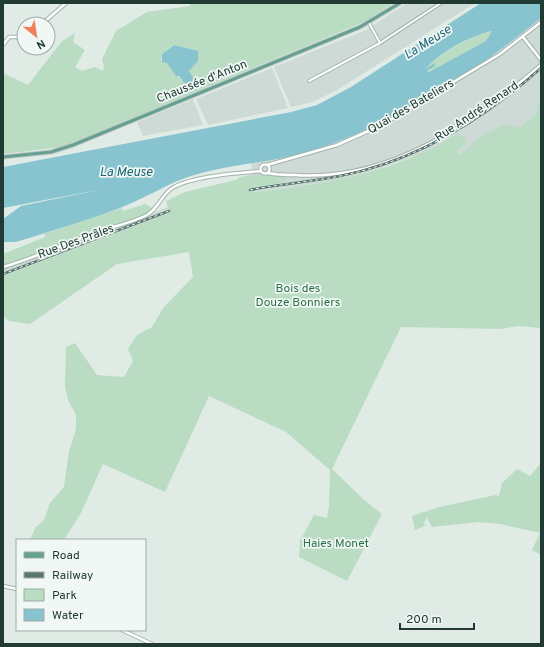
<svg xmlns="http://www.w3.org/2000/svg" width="544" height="647" font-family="Overpass,sans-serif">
<rect width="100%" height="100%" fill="#e0ebe6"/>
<g fill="#cedad5">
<path d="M407,3H475L337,90L313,102L291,107L274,67L366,30Z"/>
<path d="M541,18V98L536,106L540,111L513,134L467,161L415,156L369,172L338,180L253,192L252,188L282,183L264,175L252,176L251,163L305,152L345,139L381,123L448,84L514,40Z"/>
<path d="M272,68L288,108L208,125L196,99Z"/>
<path d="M193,99L203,125L143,136L137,122Z"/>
<path d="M168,207L171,213L3,276V271Z"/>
</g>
<g fill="#b9dcc3" fill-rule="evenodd">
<path d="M190,3H393L368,20L347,29L85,138L61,147L3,154V73L28,85L62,41L75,33L73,42L85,50L75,67L82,71L95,67L103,71L104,67L102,59L116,31L147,12L190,6ZM173,45L198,51V61L189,71L193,86L183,82L167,63L161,60L162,54Z"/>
<path d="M493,31L486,41L429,72L427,71L435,66L424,69C445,51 466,37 493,31Z"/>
<path d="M541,98V322H538L541,323V328L519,326L501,329L401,327L332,469L364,500L382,514L347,581L299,557L300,541L314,515L327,518L329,505L330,470L286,432L209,396L165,492L103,464L81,513L64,540H30L36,527L44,520L50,503L64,487L69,451L76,429V415L68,400L65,386L66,347L75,343L97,375L124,377L133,361L128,349L137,335L152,327L163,308L193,277L189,252L117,264L30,324L9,321L3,316V276L170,213L166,201L185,192L236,180C246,171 275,176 288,178L282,183L252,188L253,192C327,183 394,174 459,133L466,139V143L457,151L459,155L466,151L476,140L504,124L520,128L539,111L536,106Z"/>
<path d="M145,204L154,209L153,214L3,271V254L45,237L44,234L122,208L123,211Z"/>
<path d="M541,463V555L532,550L540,533L500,524L479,522L432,527L427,518L424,522L425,526L415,530L412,516L439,507L496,495L499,496L502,483L517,469L530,476Z"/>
</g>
<g fill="#88c4cf" fill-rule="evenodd">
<path d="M481,3H541V18C474,73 391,127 307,152C269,163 229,164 191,176C166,184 144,199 120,208C86,221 51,231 16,242H3V219L21,206L103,189L3,208V167L291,112L317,105L351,87ZM492,31L486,41L429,72L427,71L435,66V63L425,69C442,51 467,37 492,31Z"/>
<path d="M174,45L198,51V61L189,71L196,83L193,86L184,83L179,76H176L167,63L162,62V54Z"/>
</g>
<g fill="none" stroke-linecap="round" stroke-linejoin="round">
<g stroke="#a3b3ad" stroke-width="4">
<g id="minor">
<path d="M369,23L380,43"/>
<path d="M309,81L380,43L441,3"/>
</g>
</g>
<g stroke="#a3b3ad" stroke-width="4.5">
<g id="tertiary">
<path d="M42,24L66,3"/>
<path d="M523,37L541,60"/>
<path d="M3,45L9,37H24"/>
<circle cx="265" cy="169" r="4.5"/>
<path d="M267,165L337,145L382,125L500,54L541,22"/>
<path d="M268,173C277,175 286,175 295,175C388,182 474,123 541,65"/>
<path d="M3,267C34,258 62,245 92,234C110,227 129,224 147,215C159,208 162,193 174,187C194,176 238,173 261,171"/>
<path d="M3,586L17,589"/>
<path d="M122,630L152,644"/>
</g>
</g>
<g stroke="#c1c8c6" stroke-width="5">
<path id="primary" d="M3,157L51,152L73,145L360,27L400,3"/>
</g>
<use href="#minor" stroke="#fff" stroke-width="2"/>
<use href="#tertiary" stroke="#fff" stroke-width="2.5"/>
<use href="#primary" stroke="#65a091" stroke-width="3"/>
<g stroke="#5b766f" stroke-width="2.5">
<g id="rail">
<path d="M250,190C280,184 310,182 340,176C416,161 484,119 541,68"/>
<path d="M3,274L169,211"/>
</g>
</g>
<use href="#rail" stroke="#f0f7f4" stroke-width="1" stroke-dasharray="3" stroke-linecap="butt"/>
</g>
<g text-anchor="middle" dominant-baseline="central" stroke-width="3.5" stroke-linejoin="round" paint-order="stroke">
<g font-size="12" fill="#213b34" stroke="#f0f7f4">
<text transform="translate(202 82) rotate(-22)">Chaussée d'Anton</text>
<text transform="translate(411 107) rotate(-30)">Quai des Bateliers</text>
<text transform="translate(477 112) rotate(-34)">Rue André Renard</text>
<text transform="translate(76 242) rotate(-20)">Rue Des Prâles</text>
</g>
<g font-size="12" fill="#2c7147" stroke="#f0f7f4">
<text x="298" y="289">Bois des<tspan x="298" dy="14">Douze Bonniers</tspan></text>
<text x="336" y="544">Haies Monet</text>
</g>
<g font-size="13" font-style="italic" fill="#1c6675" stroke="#f0f7f4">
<text transform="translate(428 43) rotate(-32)">La Meuse</text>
<text x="126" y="173">La Meuse</text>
</g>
</g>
<rect width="544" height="647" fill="none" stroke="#213b34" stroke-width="8"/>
<rect x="16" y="539" width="130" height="92" fill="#f0f7f4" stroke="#9daca7"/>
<rect x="24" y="552" width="20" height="6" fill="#65a091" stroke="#9daca7"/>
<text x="52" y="559" font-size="12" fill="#213b34">Road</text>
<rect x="24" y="572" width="20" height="6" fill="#5b766f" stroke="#9daca7"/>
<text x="52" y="579" font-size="12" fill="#213b34">Railway</text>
<rect x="24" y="589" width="20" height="12" fill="#b9dcc3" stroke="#9daca7"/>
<text x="52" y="599" font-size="12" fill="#213b34">Park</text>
<rect x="24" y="609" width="20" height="12" fill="#88c4cf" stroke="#9daca7"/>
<text x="52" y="619" font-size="12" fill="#213b34">Water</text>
<g transform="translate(36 36) rotate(150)"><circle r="19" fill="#f0f7f4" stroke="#9daca7"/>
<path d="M0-3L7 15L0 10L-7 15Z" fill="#f08059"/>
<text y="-6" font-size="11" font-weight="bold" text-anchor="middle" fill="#213b34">N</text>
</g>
<path d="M400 623v6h74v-6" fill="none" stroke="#213b34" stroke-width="2"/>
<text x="406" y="623" font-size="12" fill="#213b34" stroke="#f0f7f4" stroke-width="3" paint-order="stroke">200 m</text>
</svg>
